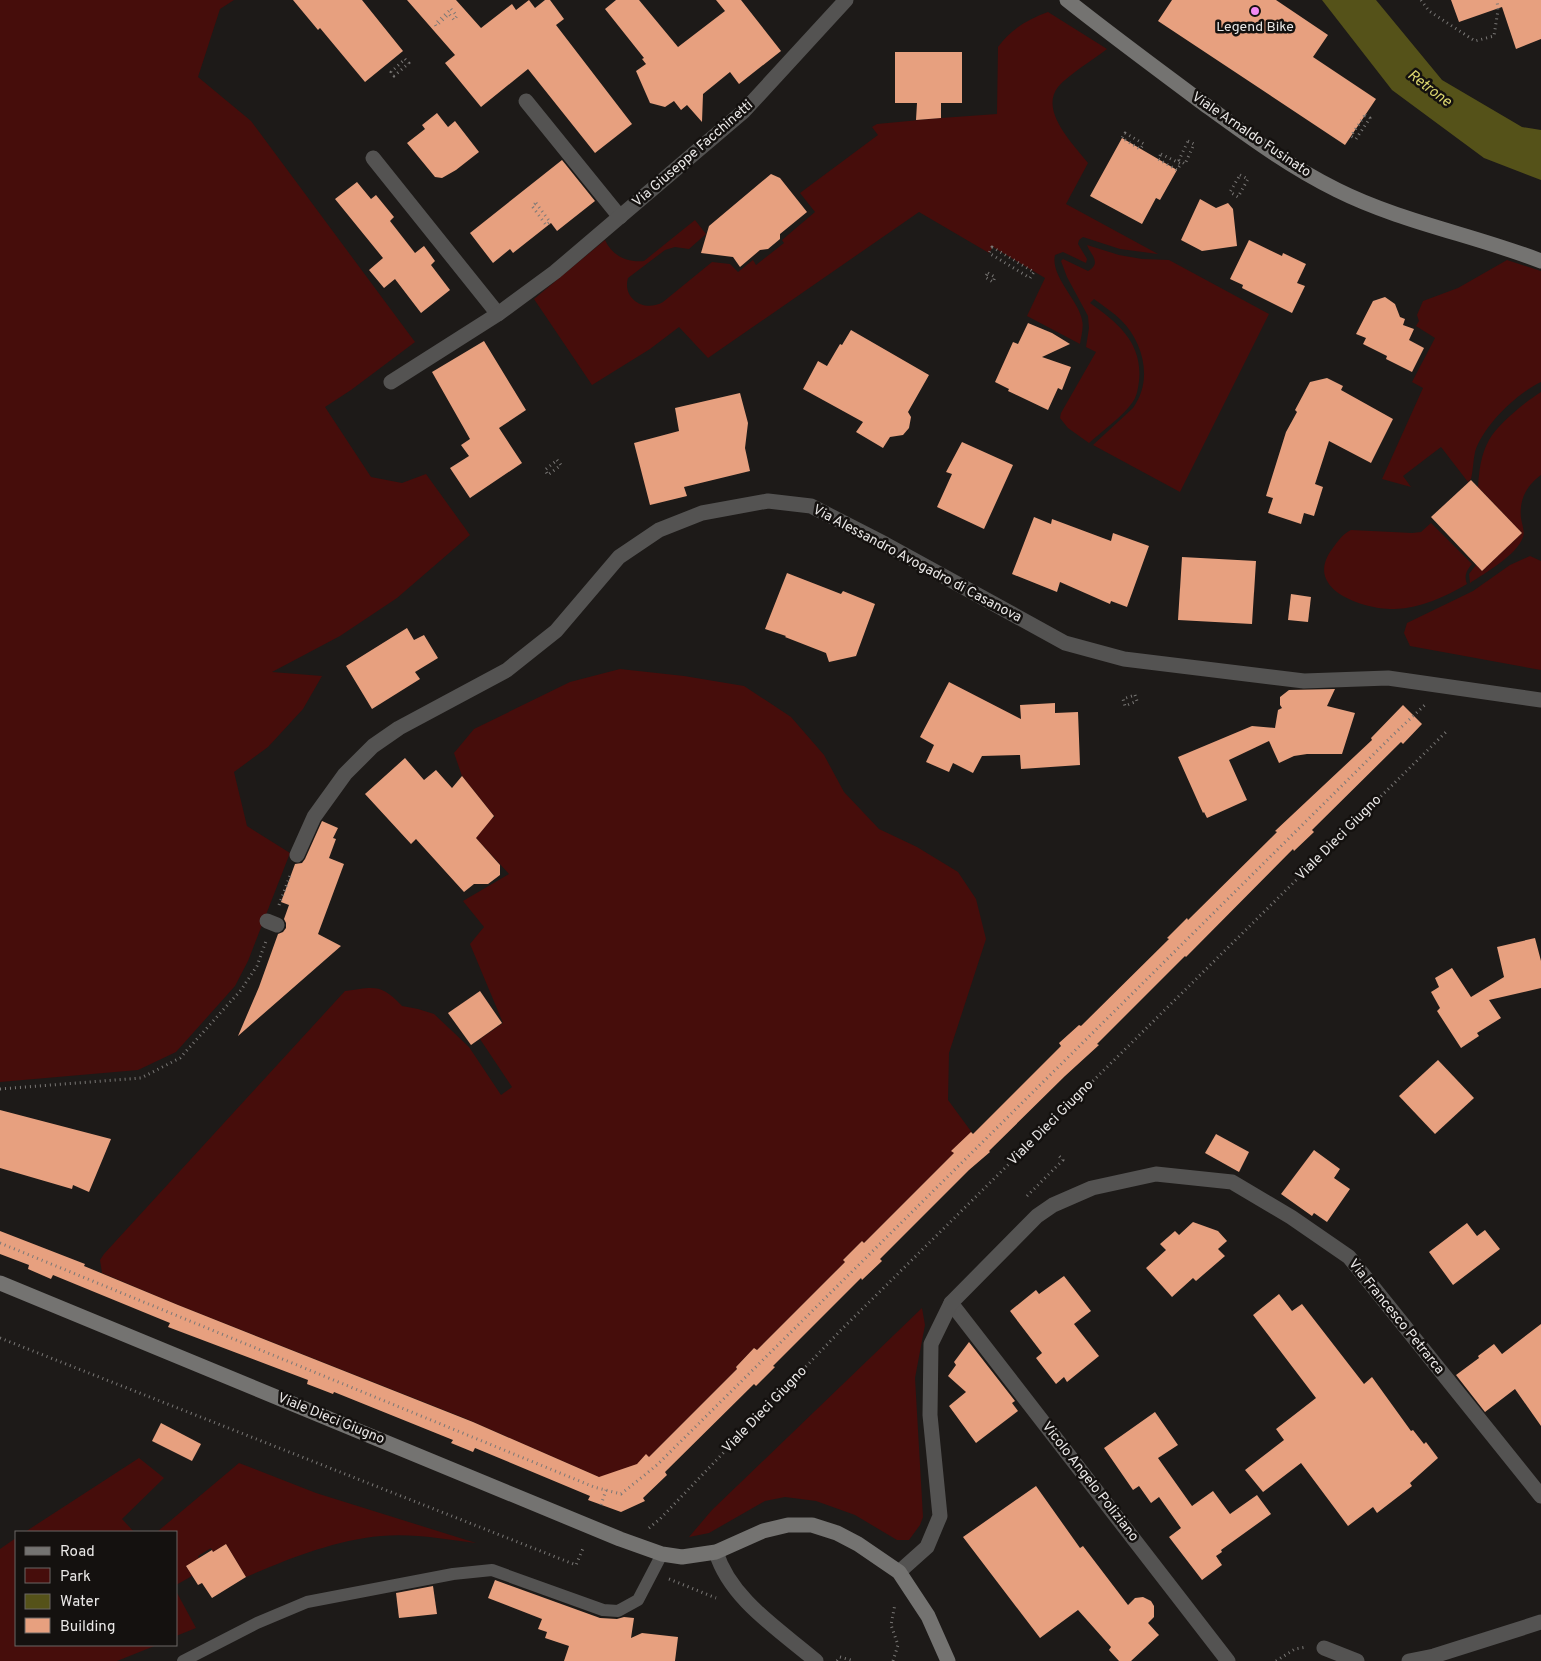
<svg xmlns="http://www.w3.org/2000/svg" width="1541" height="1661" font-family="Overpass,sans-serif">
<rect width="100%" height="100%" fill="#1d1a18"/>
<g fill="#460d0b">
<path d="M0,0H234L220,9L198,77L251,121L415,342L351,390L325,407L371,477L402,483L426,474L470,535L397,598L340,636L272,672L322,676L303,709L268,747L234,772L247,826L290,853L248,961L235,986L176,1052L138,1070L0,1082Z"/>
<path d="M1048,12L1107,49C1093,60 1069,74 1058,87C1039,111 1074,145 1088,163L1066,204L1158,254L1120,249L1083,237L1079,240L1078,244L1087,259L1086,263L1063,252L1055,255C1050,276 1079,301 1082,320C1084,327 1081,337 1080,344L1027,316L1045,278L993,247L989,253L919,212L708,358L679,327L650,349L592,385L534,299L605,240C612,256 628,263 644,261L695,220L706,234L689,249L675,247L665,250L628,278C622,298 644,313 663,302L712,262L730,264L738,272L753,260L756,265L784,243L782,240L815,212L800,193L878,135L872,127L877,124L941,118L997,114L998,47C1010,30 1028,19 1048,12Z"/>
<path d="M1087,245L1119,255L1142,259L1169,260L1269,314L1180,492L1093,445L1133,408C1153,381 1144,343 1121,320C1113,312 1103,306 1094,299L1090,303C1118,323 1143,343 1139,381C1138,388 1137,397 1132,403C1122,417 1102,431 1089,443L1068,428L1060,418L1061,413L1096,352L1086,347L1089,328L1088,316L1067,277L1061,261L1063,259L1088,271C1102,263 1091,255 1087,245Z"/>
<path d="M1507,260L1541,271V382C1517,393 1483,426 1475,452C1473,461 1473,471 1471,479L1468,482L1441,447L1403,476L1411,487L1382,479L1423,388L1412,382L1435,338L1416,326L1419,321L1417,315L1423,301L1458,288Z"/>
<path d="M1541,392V475C1526,486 1519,500 1521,518C1522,525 1525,531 1523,537C1517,555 1485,573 1470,583L1469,574L1476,565L1482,571L1522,533L1478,487C1479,471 1481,454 1489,440C1498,424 1525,402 1541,392Z"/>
<path d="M1431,523L1472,564C1466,571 1464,576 1467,584C1445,597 1421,608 1395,609C1366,610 1305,591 1330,552C1336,544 1342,534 1351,530L1412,533L1421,532Z"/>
<path d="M1530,556L1541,561V670L1410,646L1404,633L1407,623L1473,591L1510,565Z"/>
<path d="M620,669L684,676L744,686L791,717L824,755L844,792L879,829L917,847L958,872L976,899L986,939L949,1053L948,1100L973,1134L971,1132L952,1151L954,1153L864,1243L862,1241L843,1260L845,1262L757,1350L754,1348L736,1367L737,1369L649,1457L627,1475L599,1477L464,1418L178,1305L102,1273L100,1260L104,1254L345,991C374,987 381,983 402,1006L418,1009L434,1014L469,1047L501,1095L512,1087L480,1039L503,1023L470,944L484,927L463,901L509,874L476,838L483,829L481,823L495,817L462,776L454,753L474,729L570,682Z"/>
<path d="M922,1308L925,1325L915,1378L923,1517L920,1525L909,1540H897L855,1515L816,1501L785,1497L765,1501L709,1533L689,1537L712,1510Z"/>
<path d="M139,1458L164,1478L122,1519L134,1532H25Z"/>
<path d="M239,1463L316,1493L476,1543C444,1539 412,1533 381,1536C335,1540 288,1559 246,1577L226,1544L213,1552L211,1548L198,1556L199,1558L186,1566L192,1576L176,1585V1532H157Z"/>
<path d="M16,1538V1645H157L117,1661H0V1549Z"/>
<path d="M176,1591L196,1628L176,1636Z"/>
</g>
<path fill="#555219" d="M1322,0H1376L1442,80L1522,127L1541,130V180L1484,158L1392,90Z"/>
<g fill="#e7a07f">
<path d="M293,0H362L403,51L365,82L320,28L318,30Z"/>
<path d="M407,0H456L481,28L512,4L516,10L529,0L535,8L545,0H550L564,19L556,25L632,124L595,153L528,69L481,107L445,63L455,55Z"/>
<path d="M616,0H639L678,47L725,11L716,0H741L781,51L739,84L730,72L703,94L702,122L687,105L681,110L674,101L665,107L650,103L636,71L646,64L642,59L644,58L605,9Z"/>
<path d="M1172,0H1276L1328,35L1313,57L1376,99L1345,145L1158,21Z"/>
<path d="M1451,0H1541V39L1516,49L1502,7L1459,22Z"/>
<path d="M895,52H962V103H941V118L916,120L917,103H895Z"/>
<path d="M437,113L448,127L455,121L479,152L456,170L442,178L435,177L407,143L425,129L422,125Z"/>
<path d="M1122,138L1177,170L1160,200L1156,198L1142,224L1090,196Z"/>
<path d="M562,160L595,201L557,231L551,223L513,253L510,249L493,263L470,233Z"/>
<path d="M771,174L780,178L807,212L780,234V239L768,249L760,250L740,267L733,257L701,253L709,226Z"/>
<path d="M357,182L371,199L376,195L394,217L390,221L415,253L424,246L435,261L431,265L450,290L421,313L395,279L384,288L369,270L383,258L335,199Z"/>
<path d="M1200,199L1216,208L1228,203L1233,209L1237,246L1202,251L1181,240Z"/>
<path d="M1249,240L1282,256L1283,253L1306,264L1297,283L1305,286L1292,313L1242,288L1243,285L1230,279Z"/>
<path d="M1385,297L1395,304L1400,317L1405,319L1403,325L1414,329L1409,340L1424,348L1412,372L1386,359L1387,356L1363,344L1366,338L1356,334L1373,301Z"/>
<path d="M1028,323L1052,333L1070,344L1042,357L1071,367L1062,390L1058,388L1048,410L1008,391L1009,389L995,382L1013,342L1018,344Z"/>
<path d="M851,330L929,375L908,412L911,417L909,428L903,435L890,437L883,448L856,432L863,422L803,389L818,361L827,366L840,344L842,345Z"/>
<path d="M484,341L526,410L499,428L522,463L470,498L450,468L469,456L461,445L470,439L432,372Z"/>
<path d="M1327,378L1343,386L1341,390L1393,419L1371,463L1329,441L1315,484L1323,487L1314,516L1304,513L1301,524L1268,513L1273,498L1266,496L1286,432L1297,412L1295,410L1310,382Z"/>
<path d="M740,393L748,423L745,448L750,471L684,487L687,496L650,505L634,443L679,431L675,408Z"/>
<path d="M962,442L1013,465L984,529L937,507L952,474L946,472Z"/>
<path d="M1471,480L1522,533L1482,571L1431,517Z"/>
<path d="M1034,517L1051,524L1052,519L1111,541L1113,533L1149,546L1127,607L1111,601L1110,604L1060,582L1057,592L1012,574Z"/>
<path d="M1182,557L1256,561L1252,624L1178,620Z"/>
<path d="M787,573L841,594L843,591L875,604L856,656L829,662L826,653L785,637L786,636L765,629Z"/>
<path d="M1291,594L1311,597L1308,622L1288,620Z"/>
<path d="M407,628L414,640L424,635L438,658L415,672L420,679L372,709L346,666Z"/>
<path d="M949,682L1021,719L1020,705L1055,703V713L1078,712L1080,765L1021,769L1020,755L982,756L973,773L953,763L949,772L926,762L934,745L920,737Z"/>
<path d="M1335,689L1327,706L1355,713L1342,754H1307L1294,756L1279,763L1269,741L1229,760L1247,800L1207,818L1204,812L1203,813L1178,757L1252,726L1275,728L1278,710L1282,708L1280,705V697L1289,690Z"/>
<path d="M1403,705L1422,724L1403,744L1401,742L1312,830L1314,832L1294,851L1293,849L1186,957L1185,956L1097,1044L1099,1045L1065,1076L989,1151L990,1152L969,1170L880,1259L882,1261L862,1280L861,1278L773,1366L775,1367L756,1386L754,1384L665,1472L667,1475L643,1498L645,1501L621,1512L588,1500L590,1496L475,1448L473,1452L451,1443L453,1440L334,1392L333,1394L307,1384L308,1380L168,1327L170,1323L53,1275L51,1279L28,1269L29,1265L0,1254V1231L85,1264L84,1266L178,1305L473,1422L599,1477L637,1464L646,1454L649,1457L737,1369L736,1367L754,1348L757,1350L845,1262L843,1260L862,1241L864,1243L954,1153L951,1151L971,1132L973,1134L1061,1046L1059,1043L1079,1025L1081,1026L1169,939L1167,938L1187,918L1188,920L1277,832L1275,831L1372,740L1371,738Z"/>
<path d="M405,758L424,780L436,770L452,788L462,776L494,816L476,838L500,865V875L488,884H474L464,892L416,839L411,844L365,794Z"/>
<path d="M322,821L338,828L333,838L336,839L329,858L344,864L318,934L341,946L238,1036L259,987L278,934L283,932L286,928V923L284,919L289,905L281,902L295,864L302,863L305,859Z"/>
<path d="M1535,938L1541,961V988L1489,1000L1501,1018L1477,1033L1479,1036L1461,1048L1437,1011L1440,1008L1431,992L1439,987L1435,978L1452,968L1471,997L1504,977L1497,947Z"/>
<path d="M480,991L502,1023L471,1045L448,1013Z"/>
<path d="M1438,1060L1474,1098L1435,1134L1399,1096Z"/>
<path d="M0,1110L111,1139L89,1192L73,1185L72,1189L0,1168Z"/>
<path d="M1216,1134L1249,1152L1239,1172L1205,1153Z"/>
<path d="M1314,1150L1340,1169L1334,1178L1350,1189L1327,1222L1314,1213L1312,1216L1281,1194Z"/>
<path d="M1193,1222L1218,1231L1227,1241L1218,1249L1225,1256L1196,1281L1193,1278L1172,1297L1146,1268L1166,1250L1160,1244L1175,1231L1179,1235Z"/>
<path d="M1467,1223L1477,1236L1485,1230L1500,1249L1453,1285L1429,1252Z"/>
<path d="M1064,1276L1091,1311L1074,1324L1099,1356L1067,1382L1064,1377L1056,1384L1036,1358L1042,1353L1010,1311L1036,1290L1039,1294Z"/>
<path d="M1279,1294L1292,1311L1302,1304L1364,1384L1372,1377L1411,1431L1413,1430L1424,1444L1426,1442L1438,1458L1410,1483L1412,1486L1377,1513L1373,1507L1348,1526L1301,1463L1263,1492L1245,1470L1284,1440L1276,1429L1316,1398L1253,1315Z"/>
<path d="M1541,1324V1426L1515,1389L1485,1412L1456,1375L1479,1358L1478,1356L1494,1344L1502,1354Z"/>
<path d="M969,1342L1015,1401L1012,1403L1018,1411L976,1443L949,1406L966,1392L948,1376L956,1365L954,1362Z"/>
<path d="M1155,1412L1178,1445L1158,1458L1192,1506L1213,1491L1230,1514L1257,1495L1271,1514L1221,1550L1222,1552L1216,1556L1222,1565L1202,1580L1169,1537L1181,1528L1159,1497L1151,1503L1139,1486L1133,1490L1104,1448Z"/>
<path d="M161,1423L201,1444L192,1461L152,1441Z"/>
<path d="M1036,1486L1080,1548L1083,1546L1128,1605L1135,1598L1143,1597L1151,1601L1154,1606V1617L1148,1623L1159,1635L1131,1661H1119L1109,1650L1111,1647L1078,1610L1040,1638L963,1537Z"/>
<path d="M226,1544L246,1577L212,1598L202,1583L198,1585L186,1566L212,1550L213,1552Z"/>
<path d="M495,1580L600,1618L617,1619L624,1617L634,1618L631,1638L642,1633L678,1637L675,1661H564L569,1646L545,1638L547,1632L538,1629L542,1619L488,1598Z"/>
<path d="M433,1586L437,1614L399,1618L396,1593Z"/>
</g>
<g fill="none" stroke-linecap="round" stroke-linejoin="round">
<g stroke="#7a7876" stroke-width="3" stroke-dasharray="1 4" stroke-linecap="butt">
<path d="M1421,0L1429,11L1475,41L1494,36L1498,10L1497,0"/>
<path d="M451,9L457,16L454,20L449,14L436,26L435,24Z"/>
<path d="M405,59L409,63L394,76L391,72Z"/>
<path d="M1365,115L1370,118L1356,139L1351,136Z"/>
<path d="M1125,133L1144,144L1140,149L1122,138Z"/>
<path d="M1188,141L1194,144L1185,164L1179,160Z"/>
<path d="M1161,154L1181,164L1177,170L1158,159Z"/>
<path d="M1240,175L1248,179L1238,197L1230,192Z"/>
<path d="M536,203L550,222L546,225L532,206Z"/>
<path d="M992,247L1034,272L1030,278L989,253Z"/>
<path d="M988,273L995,277L993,282L985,277Z"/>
<path d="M557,460L561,465L548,475L545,470Z"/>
<path d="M1135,695L1137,701L1125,706L1123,699Z"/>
<path d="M279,905L291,873"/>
<path d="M0,1089L141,1078L180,1058L241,990L257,966L266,941"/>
<path d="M1027,1196L1063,1160L1059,1156"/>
<path d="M0,1243L594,1487L621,1494L657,1465L1394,734L1427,703"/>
<path d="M0,1338L576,1565L584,1546"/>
<path d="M601,1505L606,1490"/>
<path d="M649,1528L660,1519L841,1330L1446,732"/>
<path d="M669,1579L716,1598"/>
<path d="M837,1661L840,1657L854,1661"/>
<path d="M893,1661L898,1645L891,1625L895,1604"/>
<path d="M1276,1661L1295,1649L1306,1647"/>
</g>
<path stroke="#545352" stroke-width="12" d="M183,1661L257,1623L307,1602L453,1574L492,1570L603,1610L618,1611L638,1600L662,1554"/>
<g stroke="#545352" stroke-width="15">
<path d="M526,101L620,217"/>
<path d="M373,158L498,314"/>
<path d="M391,382L498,314L555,272L744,111L846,0"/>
<path d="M297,855L314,817L345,774L373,746L399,728L507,670L556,631L619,557L659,530L702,513L768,501L811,506L885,544L1065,643L1124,659L1304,681L1388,678L1541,700"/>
<path d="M951,1303L1228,1661"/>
<path d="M716,1552C730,1599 780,1630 816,1661"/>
<path d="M899,1572L927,1547L940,1516L930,1415L931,1344L951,1303L1037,1216L1053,1205L1092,1188L1156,1174L1232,1182L1291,1217L1349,1257L1541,1496"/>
<path d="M1324,1648L1357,1661"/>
<path d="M1409,1661L1434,1656L1541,1622"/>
</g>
<g stroke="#747371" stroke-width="15">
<path d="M1067,0C1111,35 1156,68 1200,101C1244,133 1288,166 1337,190C1401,222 1474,235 1541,261"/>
<path d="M0,1283L620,1539L662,1554L682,1557L716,1552L763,1531L788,1525H812L837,1533L858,1544L899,1572L928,1616L948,1661"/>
</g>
<path stroke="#545352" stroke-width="15" d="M267,921L277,925"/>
</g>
<circle fill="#f28af2" stroke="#14110f" stroke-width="2" cx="1255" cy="11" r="5"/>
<g text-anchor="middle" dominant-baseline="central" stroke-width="5" stroke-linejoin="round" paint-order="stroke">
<g font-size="14" fill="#eae8e7" stroke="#14110f">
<text x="1255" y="27">Legend Bike</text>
</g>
<g font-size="14" fill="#eae8e7" stroke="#14110f">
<text transform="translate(1251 135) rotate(34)">Viale Arnaldo Fusinato</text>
<text transform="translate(693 154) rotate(-41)">Via Giuseppe Facchinetti</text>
<text transform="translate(917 564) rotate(28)">Via Alessandro Avogadro di Casanova</text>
<text transform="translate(1339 838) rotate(-45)">Viale Dieci Giugno</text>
<text transform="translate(1051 1123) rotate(-45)">Viale Dieci Giugno</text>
<text transform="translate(1396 1317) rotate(51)">Via Francesco Petrarca</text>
<text transform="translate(765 1410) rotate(-46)">Viale Dieci Giugno</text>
<text transform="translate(331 1419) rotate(22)">Viale Dieci Giugno</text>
<text transform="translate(1090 1482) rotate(52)">Vicolo Angelo Poliziano</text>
</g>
<g font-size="15" font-style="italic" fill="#dcd76f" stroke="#14110f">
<text transform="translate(1429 89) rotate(37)">Retrone</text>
</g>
</g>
<rect x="15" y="1531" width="162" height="115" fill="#14110f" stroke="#6a6765"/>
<rect x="25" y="1547" width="25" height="8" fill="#747371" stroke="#6a6765"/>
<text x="60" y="1556" font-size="15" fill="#eae8e7">Road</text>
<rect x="25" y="1568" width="25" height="15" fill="#460d0b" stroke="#6a6765"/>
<text x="60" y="1581" font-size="15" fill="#eae8e7">Park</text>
<rect x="25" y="1594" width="25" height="15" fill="#555219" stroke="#6a6765"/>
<text x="60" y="1606" font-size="15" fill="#eae8e7">Water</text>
<rect x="25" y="1618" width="25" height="15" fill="#e7a07f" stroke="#6a6765"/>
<text x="60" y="1631" font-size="15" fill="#eae8e7">Building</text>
</svg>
